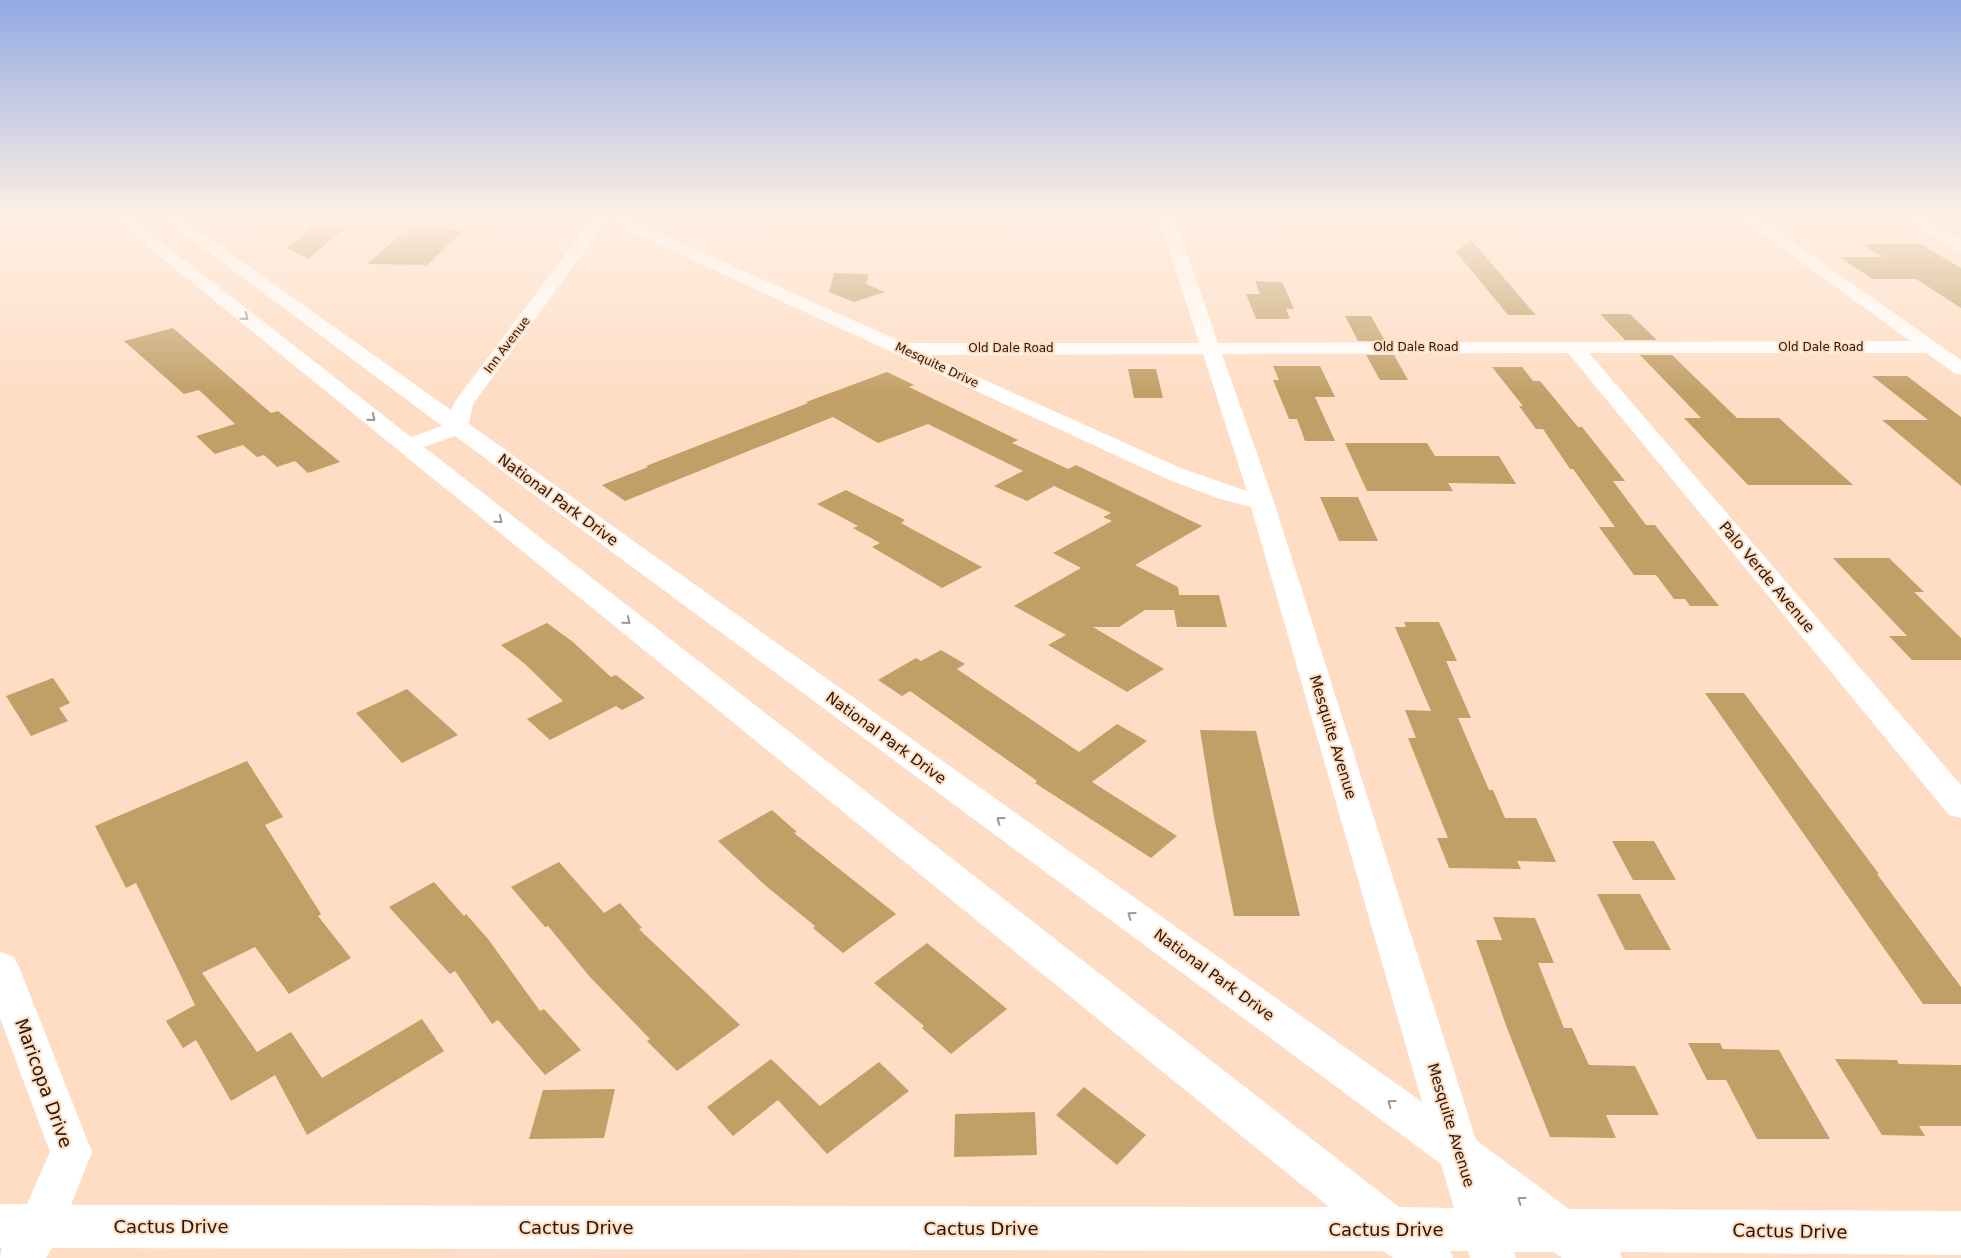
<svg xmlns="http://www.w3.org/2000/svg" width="1961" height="1258" font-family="'DejaVu Sans',sans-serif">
<rect width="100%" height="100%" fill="#feddc4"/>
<g fill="#c19f67">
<path d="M310,229H344L308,259L287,248Z"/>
<path d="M411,229L464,230L427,265L367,264L402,234H406Z"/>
<path d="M1471,240L1536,315H1508L1456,252Z"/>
<path d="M1861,244H1921L1961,268V308L1916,279H1872L1840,257H1883Z"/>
<path d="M834,273L869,274L866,284L885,292L854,302L829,292Z"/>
<path d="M1255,281L1282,282L1294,309H1286L1290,319H1256L1246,294H1260Z"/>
<path d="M1600,314H1630L1657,340H1625Z"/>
<path d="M1345,316H1371L1385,341H1358Z"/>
<path d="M173,328L271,413L278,411L340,462L308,473L295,461L277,467L264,455L257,457L243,445L215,454L196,436L235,424L199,390L184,394L124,341Z"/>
<path d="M1366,355H1394L1408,380H1380Z"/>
<path d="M1640,355H1672L1737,418H1779L1853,485H1748L1684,418H1701Z"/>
<path d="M1273,366H1320L1335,397H1315L1335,441H1305L1297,419H1289L1273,380H1279Z"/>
<path d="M1492,367H1522L1533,381H1540L1578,427H1582L1625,481H1613L1646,525H1655L1719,606H1690L1685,599H1674L1656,575H1634L1599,527H1615L1573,469H1570L1543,429H1536L1519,406H1523Z"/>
<path d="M1128,369H1156L1163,398H1134Z"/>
<path d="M887,372L914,385L909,387L1018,440L1012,443L1068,469L1076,465L1202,526L1135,565L1178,587L1179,595H1219L1227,627H1177L1174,610H1145L1119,627H1093L1164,669L1127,692L1048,645L1066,635L1014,606L1081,568L1053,553L1112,521L1103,517L1111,513L1054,486L1027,501L994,486L1023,471L928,424L878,443L833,417L625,501L602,485L648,467L646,466L808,403L806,402Z"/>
<path d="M1872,376H1907L1961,417V486L1882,420H1928Z"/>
<path d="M1345,443H1427L1435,456H1499L1516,484L1448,483L1453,491H1367Z"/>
<path d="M846,490L905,520L901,523L982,567L942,588L872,547L880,543L853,528L858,526L817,504Z"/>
<path d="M1320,497H1358L1378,541H1339Z"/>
<path d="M1833,558H1889L1924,592H1914L1961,638V660H1912L1889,636H1907Z"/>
<path d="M1404,622H1439L1457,661H1446L1471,718H1458L1489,790H1493L1505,818H1536L1556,862L1517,861L1521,869L1449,868L1437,838H1448L1408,738H1416L1405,710L1431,711L1395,627H1406Z"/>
<path d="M547,623L573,642L611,677L616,675L645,698L622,710L616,706L550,740L527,719L563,701L525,664L501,645Z"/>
<path d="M941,650L965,664L957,669L1079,752L1117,724L1147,741L1092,782L1177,836L1151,858L1035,783L1037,781L910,691L902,696L878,680L916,658L921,661Z"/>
<path d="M53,678L70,703L59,708L68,721L31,736L6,696Z"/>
<path d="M407,689L458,735L402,763L356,713Z"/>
<path d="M1705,693H1744L1879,874H1877L1961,987V1004H1923Z"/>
<path d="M1200,730L1256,731L1300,916H1234L1214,817Z"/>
<path d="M247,761L283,817L265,825L321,914L318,916L351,958L289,994L255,947L202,973L257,1052L291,1032L322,1078L422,1019L444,1051L307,1135L275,1075L231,1101L196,1040L183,1048L166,1021L195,1005L136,883L126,888L95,826Z"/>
<path d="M772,810L797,832L794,833L896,914L843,953L813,928L815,926L766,886L718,841Z"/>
<path d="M1612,841H1654L1676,880H1633Z"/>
<path d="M559,862L604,913L620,903L642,928L639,929L740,1025L677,1071L647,1041L650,1039L590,977L548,926L545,927L511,887Z"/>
<path d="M434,882L464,916L466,914L488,939L540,1011L544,1009L581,1050L545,1075L498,1020L492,1024L455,971L450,974L389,907Z"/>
<path d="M1597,894H1640L1671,950H1625Z"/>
<path d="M1493,917L1535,918L1554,963H1538L1564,1028H1572L1589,1065L1635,1066L1659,1115H1606L1616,1138L1550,1137L1507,1028L1476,940H1502Z"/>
<path d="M927,943L1007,1009L951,1054L922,1028L924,1026L874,983Z"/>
<path d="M1688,1043H1720L1723,1049L1779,1050L1830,1139H1757L1726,1080H1707Z"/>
<path d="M771,1059L820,1106L879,1062L909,1091L827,1154L778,1100L733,1136L707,1107Z"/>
<path d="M1835,1059L1897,1060L1899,1064L1961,1065V1126H1919L1925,1136L1882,1135Z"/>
<path d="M1084,1087L1146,1135L1117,1165L1056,1115Z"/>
<path d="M615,1089L604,1138L529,1139L543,1090Z"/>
<path d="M1035,1112L1037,1155L954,1157L955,1114Z"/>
</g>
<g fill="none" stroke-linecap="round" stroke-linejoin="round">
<g fill="#fff" fill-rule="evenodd">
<path d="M114,219H132L411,437L442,426L164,219H182L451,410L456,400L592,219H628L904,343H1199L1159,219H1175L1218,343L1910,341L1742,219H1760L1961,360V375L1954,373L1926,353H1589L1961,785V818L1949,815L1568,353L1222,354L1274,502L1476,1140L1569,1209L1961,1211V1255L1620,1252L1622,1258H1562L1554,1252H1514L1516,1258H1470L1468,1251H1450L1453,1258H1393L1383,1251L52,1248L46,1258H0L2,1248H0V1204H27L50,1152L0,1018V952L13,956L19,967L92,1152L71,1205L1329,1207ZM608,219L610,222L1167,479L1217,498L1251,507L1422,1102L469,424L473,404ZM1203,354L1247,491L1183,469L929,355ZM455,436L1441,1164L1454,1208L1399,1207L424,447Z"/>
<path d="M1904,219H1923L1961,240V252L1907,222Z"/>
</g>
</g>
<defs><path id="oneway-chevron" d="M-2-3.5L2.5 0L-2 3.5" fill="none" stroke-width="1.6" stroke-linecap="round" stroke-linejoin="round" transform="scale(1.25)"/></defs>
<g stroke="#9f968e">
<use href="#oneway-chevron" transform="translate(245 317) rotate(39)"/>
<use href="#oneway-chevron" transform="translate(372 418) rotate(39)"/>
<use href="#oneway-chevron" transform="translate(499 520) rotate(39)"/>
<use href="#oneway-chevron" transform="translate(627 621) rotate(39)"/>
<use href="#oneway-chevron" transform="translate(1000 820) rotate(-144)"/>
<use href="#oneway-chevron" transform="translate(1131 915) rotate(-144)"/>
<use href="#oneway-chevron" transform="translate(1391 1103) rotate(-144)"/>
<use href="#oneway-chevron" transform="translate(1521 1200) rotate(-143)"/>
</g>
<linearGradient id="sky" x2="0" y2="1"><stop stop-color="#92aae3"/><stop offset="0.55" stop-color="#fff0e4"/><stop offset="1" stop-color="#fff0e4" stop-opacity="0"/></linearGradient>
<rect width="1961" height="395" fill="url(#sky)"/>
<g text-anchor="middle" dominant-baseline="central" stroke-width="4" stroke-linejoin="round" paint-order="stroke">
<g font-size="12" fill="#291605" stroke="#feddc4">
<text transform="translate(507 345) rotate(-53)">Inn Avenue</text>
<text x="1416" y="347">Old Dale Road</text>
<text x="1821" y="347">Old Dale Road</text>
<text x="1011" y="348">Old Dale Road</text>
<text transform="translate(937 365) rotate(25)">Mesquite Drive</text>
</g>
<g font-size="15" fill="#291605" stroke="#feddc4">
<text transform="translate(558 500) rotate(36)">National Park Drive</text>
<text transform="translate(1767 577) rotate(50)">Palo Verde Avenue</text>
<text transform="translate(1333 737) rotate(73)">Mesquite Avenue</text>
<text transform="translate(886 738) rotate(36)">National Park Drive</text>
<text transform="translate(1214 975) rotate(36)">National Park Drive</text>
<text transform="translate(1451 1125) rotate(73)">Mesquite Avenue</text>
</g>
<g font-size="18" fill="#291605" stroke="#feddc4">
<text transform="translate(44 1083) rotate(70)">Maricopa Drive</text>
<text x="171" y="1226">Cactus Drive</text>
<text x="576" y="1227">Cactus Drive</text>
<text x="981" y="1228">Cactus Drive</text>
<text x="1386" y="1229">Cactus Drive</text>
<text transform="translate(1790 1231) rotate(1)">Cactus Drive</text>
</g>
</g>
</svg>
